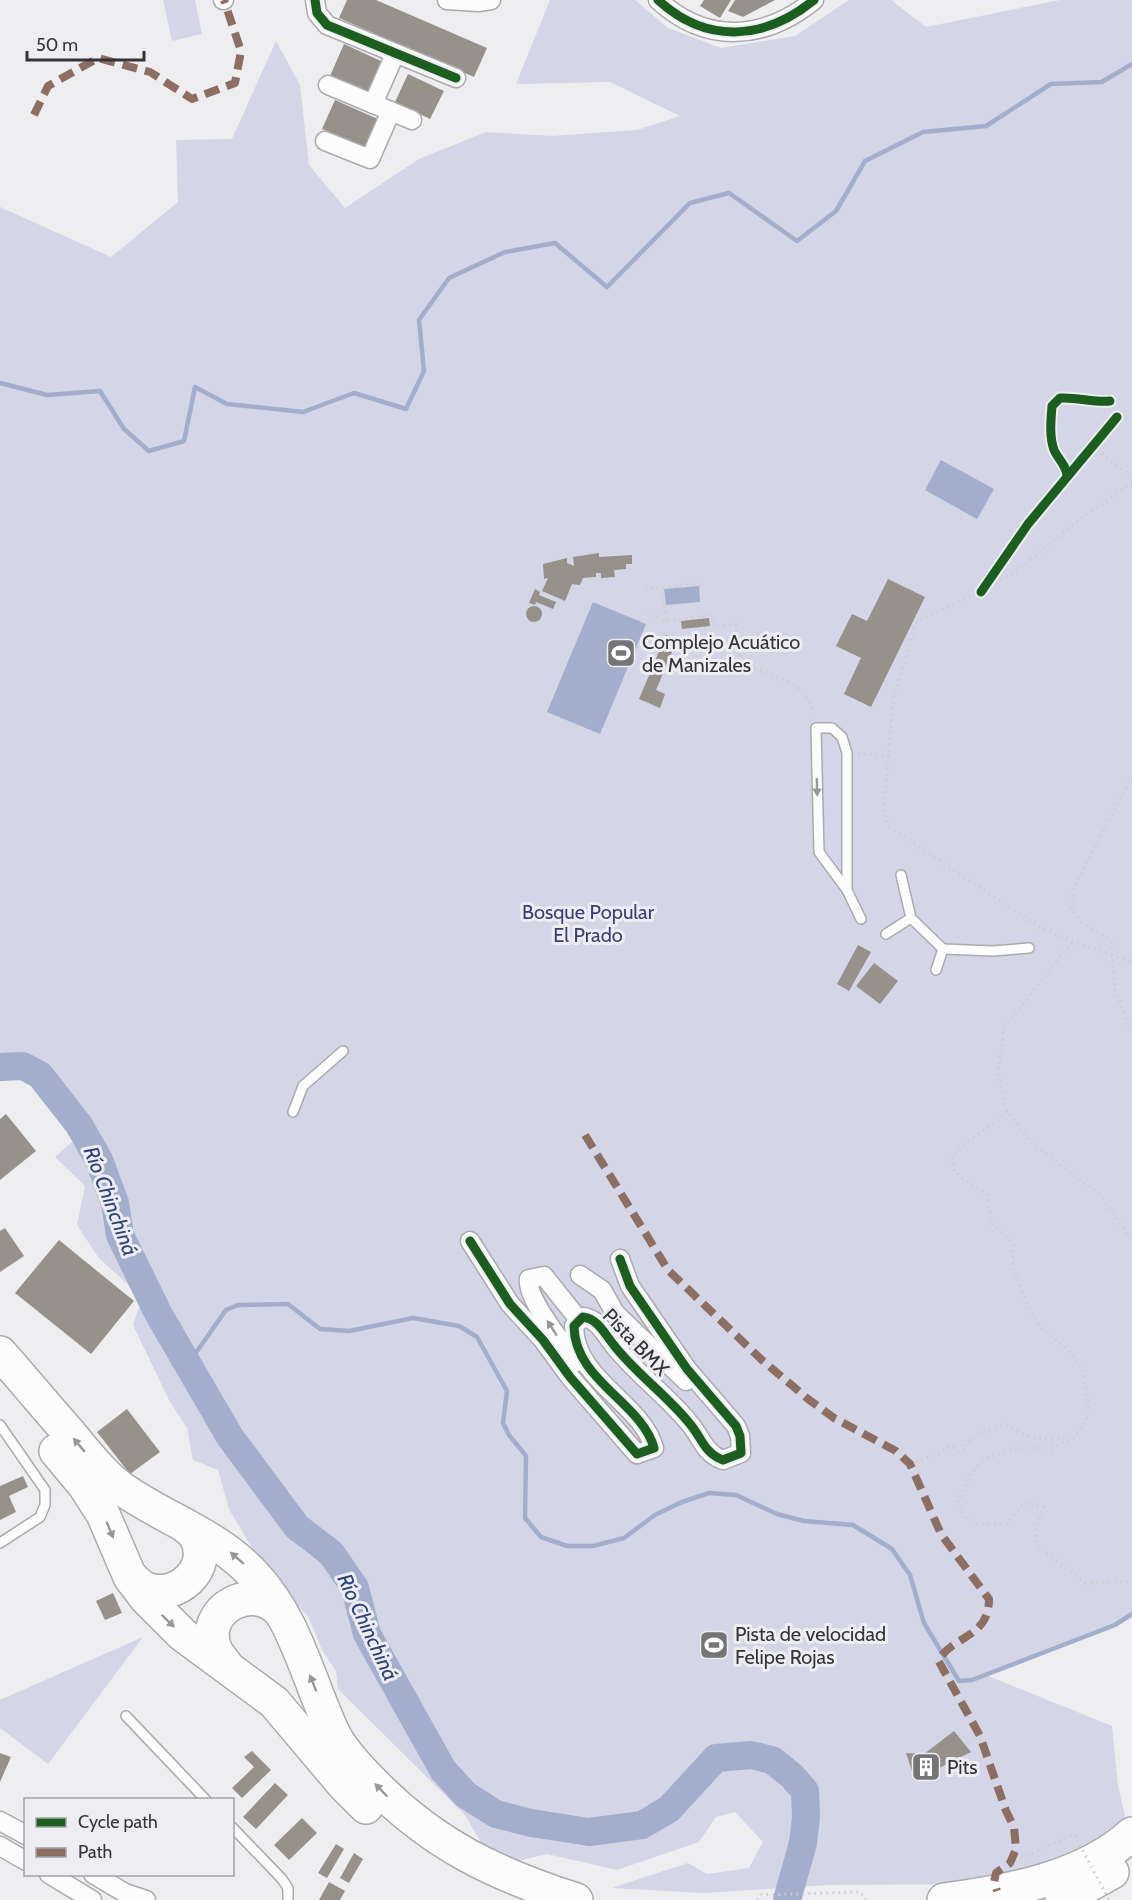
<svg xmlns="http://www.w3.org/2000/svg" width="1132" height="1900" font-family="Cabin,sans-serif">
<rect width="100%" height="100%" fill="#eeeef1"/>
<g fill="#d4d5e6">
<path d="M163,0H195L202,34L172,41Z"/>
<path d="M550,0H635L668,28L721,48L795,36L849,0H891L926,27L1060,0H1132V1614L1115,1625L986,1675L1112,1726L1118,1786L1127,1824L1048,1864L978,1884L828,1885L704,1893L612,1888L688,1863L707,1874L749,1868L763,1842L735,1812L716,1817L699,1842L617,1870L547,1854L510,1863L490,1858L465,1815L338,1689L336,1671L322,1650L309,1618L263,1567L229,1509L218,1470L193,1460L187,1428L169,1400L133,1325L142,1298L98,1257L77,1225L85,1186L55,1157L83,1132L40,1075L23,1066L0,1067V207L111,257L178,202L176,140L232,139L276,41L300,85L309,165L345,208L419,159L486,132L552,136L637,130L680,116L610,82L516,84Z"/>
<path d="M143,1637L48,1764L0,1728V1700Z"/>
</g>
<g fill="#a2aecb">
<path d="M941,460L994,489L977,519L925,490Z"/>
<path d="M699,586L700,602L666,605L664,589Z"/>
<path d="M593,602L646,624L600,734L547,712Z"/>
</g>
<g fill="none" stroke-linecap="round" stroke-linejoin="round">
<g stroke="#a2aecb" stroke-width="4.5">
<path d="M0,383L47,395L100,391L124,429L149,451L184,441L195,387L227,404L303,412L354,393L406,409L424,371L419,320L449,278L505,252L555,243L607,287L690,203L729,193L797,241L836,211L865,161L923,132L986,126L1051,84L1102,82L1132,64"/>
<path d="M188,1364L226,1310L238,1305L288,1304L320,1329L349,1331L413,1318L459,1326L477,1337L507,1391L503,1423L509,1435L526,1456L525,1518L541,1537L567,1546H593L624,1538L655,1515L682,1502L709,1493L736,1495L777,1514L804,1521L853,1525L892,1549L910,1575L924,1623L959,1681L972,1680L1115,1625L1132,1614"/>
</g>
<path stroke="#a2aecb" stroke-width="28" d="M0,1067L23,1066L40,1075L79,1125L99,1160L115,1203L120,1235L158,1313L230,1437L297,1527L331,1553L355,1588L367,1634L443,1770L466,1795L496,1814L531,1823L589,1832L642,1825L669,1809L716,1758L751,1755L772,1760L792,1776L805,1791L806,1817L803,1843L787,1900"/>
</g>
<g fill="#97918b">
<path d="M347,0H376L487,48L474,77L339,18Z"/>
<path d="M704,0H731L720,18L700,6Z"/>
<path d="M735,0H775L743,17L728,11Z"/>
<path d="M344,44L383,62L369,93L330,76Z"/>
<path d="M408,74L444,91L430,119L395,102Z"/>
<path d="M335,100L380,120L367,149L322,129Z"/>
<path d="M599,553V557L632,555V564H626V569L614,570L615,577L601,578V573H596V577L583,578L580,585L572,584L565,601L542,591L548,578L544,579L543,564L567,558V563L574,566L573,557Z"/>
<path d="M888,579L925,597L871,707L844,694L861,658L836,646L852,614L867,621Z"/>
<path d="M535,589L540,592L539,595L556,602L553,609L536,602L535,605L529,603Z"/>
<circle cx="534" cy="614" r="8"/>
<path d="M709,618L710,626L682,629L681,621Z"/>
<path d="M666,635L677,640L656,690L665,694L660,708L639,699Z"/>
<path d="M858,945L871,952L849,991L837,984Z"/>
<path d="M874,963L898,981L880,1004L856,986Z"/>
<path d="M6,1114L36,1151L0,1180V1119Z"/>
<path d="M5,1228L24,1256L0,1272V1231Z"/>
<path d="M59,1240L134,1301L91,1354L15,1293Z"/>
<path d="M127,1409L160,1452L130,1474L97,1432Z"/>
<path d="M23,1476L28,1487L9,1496L16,1512L0,1520V1486Z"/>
<path d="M113,1593L122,1613L105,1620L96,1601Z"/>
<path d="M954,1731L971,1752L915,1780L906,1753L924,1754Z"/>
<path d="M252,1751L271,1770L242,1798L232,1788L254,1767L244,1757Z"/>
<path d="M0,1753L11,1757L0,1782Z"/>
<path d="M275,1783L288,1795L256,1829L243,1817Z"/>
<path d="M302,1818L317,1833L289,1860L274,1845Z"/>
<path d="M336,1844L344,1849L327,1878L318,1873Z"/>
<path d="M354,1853L363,1859L349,1883L340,1878Z"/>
<path d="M329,1882L345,1891L340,1900H319Z"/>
</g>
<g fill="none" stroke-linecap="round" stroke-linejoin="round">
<g stroke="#ababad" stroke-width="12">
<g id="lane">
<path d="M901,875L911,918L943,949L936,970"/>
<path d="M847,890V753L842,737L832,728H816L819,852L847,890L861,919"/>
<path d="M886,934L911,918"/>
<path d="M943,949L993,951L1029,948"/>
<path d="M293,1112L303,1086L343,1051"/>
<path d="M0,1425L45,1490V1505L40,1517L0,1543"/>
<path d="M126,1716L206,1800"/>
<path d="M232,1827L282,1879L288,1888V1900"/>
</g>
</g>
<g stroke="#ababad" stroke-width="21">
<g id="street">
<path d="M223,0H224"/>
<path d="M315,0L317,13L327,25L456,78"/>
<path d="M447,0L478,2L491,0"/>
<path d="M658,0C707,45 765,40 814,0"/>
<path d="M328,85L412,120"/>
<path d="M373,104L395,54"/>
<path d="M325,141L370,159L391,111"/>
<path d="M470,1241L510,1304L543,1340L570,1377L637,1454L654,1448C642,1403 574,1380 574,1326L583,1317C598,1319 604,1333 613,1344C635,1373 667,1395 690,1424C702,1438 704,1453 723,1460L741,1453L740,1436L736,1426L687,1369L630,1286L620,1259"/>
<path d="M580,1275L602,1290L615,1313L686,1381"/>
<path d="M577,1362C565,1347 525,1297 529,1279L544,1276L579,1320"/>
<path d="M0,1821L26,1835"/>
<path d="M0,1846L26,1861"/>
<path d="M49,1874L92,1900"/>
<path d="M93,1874L125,1893L146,1900"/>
</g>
</g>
<g stroke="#ababad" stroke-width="36">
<g id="highway">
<path d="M0,1353C24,1380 47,1408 71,1435C86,1453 102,1474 121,1488C164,1519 216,1534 253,1574C296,1619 308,1680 334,1735C343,1752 360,1770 374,1784C434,1845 495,1874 576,1900"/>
<path d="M56,1451L85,1486L103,1514L130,1577L146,1598L183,1635L274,1702L344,1785L366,1807"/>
<path d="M132,1578C136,1582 141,1587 146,1589C176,1601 213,1569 196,1537C194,1532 187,1528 183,1524"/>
<path d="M226,1665C223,1660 217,1655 215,1649C199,1609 255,1579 282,1614"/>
<path d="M944,1900C1007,1892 1084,1878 1132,1834"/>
<path d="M1062,1900L1112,1872"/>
</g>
</g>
<g stroke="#cececf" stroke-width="3" stroke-dasharray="1.5 4.5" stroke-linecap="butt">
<path d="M1097,450L1132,477"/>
<path d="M1132,483L1084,516L1019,569L981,592L916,621L893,700L884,806L888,826L1039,927L1072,942L1132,962"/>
<path d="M663,588L666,621"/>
<path d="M645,589L702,584"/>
<path d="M645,613L664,621L712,615L713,626L736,625L740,662C771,678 806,677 814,717"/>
<path d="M858,754L889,755"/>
<path d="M1132,777L1074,887L1072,908L1082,922L1111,941L1115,990L1132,1036"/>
<path d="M1072,942L1004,1028L998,1071L1007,1111L1031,1142L1099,1194L1132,1240"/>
<path d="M1007,1111C991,1131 965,1137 952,1159L954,1172L987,1195L992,1224L1013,1243V1268L1027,1304L1042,1329L1064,1346L1082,1368L1089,1406L1086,1421L1074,1438L1052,1448H1019L985,1459L971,1473L958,1502L965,1517L980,1524H1007L1023,1503L1044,1507L1038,1520L1035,1544L1085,1583L1132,1581"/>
<path d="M910,1464L940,1453L950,1445L958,1451L965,1450V1444C977,1434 992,1426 1007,1425C1026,1439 1046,1441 1069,1438"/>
<path d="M1010,1863L1072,1835L1077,1836L1078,1841"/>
<path d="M757,1900L761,1895L860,1892L866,1900"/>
</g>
<use href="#lane" stroke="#fcfcfd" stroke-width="9"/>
<use href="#street" stroke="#fcfcfd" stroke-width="18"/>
<use href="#highway" stroke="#fcfcfd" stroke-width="33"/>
<path stroke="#cececf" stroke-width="3" stroke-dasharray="1.5 4.5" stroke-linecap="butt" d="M1080,1845L1109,1900"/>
<g stroke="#8d6e63" stroke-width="8" stroke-dasharray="15 8" stroke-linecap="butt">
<path d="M34,115L48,86L98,58L150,72L192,99L235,83L241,51L224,0"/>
<path d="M585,1135L668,1270L763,1361L808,1399L834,1418L896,1451L910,1464L941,1534L989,1599C989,1637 955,1635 938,1660L980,1736L1006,1811L1014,1827L1016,1849L1010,1863L996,1873L994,1882L997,1891"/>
</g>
<g stroke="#ededf2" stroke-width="13">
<g id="cycleway">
<path d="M315,0L317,13L327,25L456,78"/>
<path d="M658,0C707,45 765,40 814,0"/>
<path d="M1067,476C1067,466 1058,459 1054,450C1049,436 1051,420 1052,406L1060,398C1077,397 1096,403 1110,401"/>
<path d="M981,592L1028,524L1117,417"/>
<path d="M470,1241L510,1304L543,1340L570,1377L637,1454L654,1448C642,1403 574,1380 574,1326L583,1317C598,1319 604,1333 613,1344C635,1373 667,1395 690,1424C702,1438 704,1453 723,1460L741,1453L740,1436L736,1426L687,1369L630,1286L620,1259"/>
</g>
</g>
<use href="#cycleway" stroke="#1b5e20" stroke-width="9"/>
</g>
<defs><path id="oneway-solid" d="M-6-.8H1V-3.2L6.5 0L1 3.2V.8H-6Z" transform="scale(1.5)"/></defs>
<g fill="#98989a">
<use href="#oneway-solid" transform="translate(817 787) rotate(89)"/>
<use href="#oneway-solid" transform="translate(552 1328) rotate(-123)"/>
<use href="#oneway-solid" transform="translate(79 1445) rotate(-130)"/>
<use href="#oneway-solid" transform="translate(110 1530) rotate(67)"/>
<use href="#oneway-solid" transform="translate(237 1558) rotate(-139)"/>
<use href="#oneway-solid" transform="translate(168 1621) rotate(44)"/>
<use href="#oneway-solid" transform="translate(313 1683) rotate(-112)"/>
<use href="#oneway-solid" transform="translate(381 1790) rotate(-134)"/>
</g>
<defs>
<g id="stadium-square" transform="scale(1.5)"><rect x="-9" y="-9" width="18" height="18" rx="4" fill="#757577" stroke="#ededf2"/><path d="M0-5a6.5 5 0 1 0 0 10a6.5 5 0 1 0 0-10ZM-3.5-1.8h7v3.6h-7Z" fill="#fff"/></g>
<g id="building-square" transform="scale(1.5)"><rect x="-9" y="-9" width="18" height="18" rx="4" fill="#757577" stroke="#ededf2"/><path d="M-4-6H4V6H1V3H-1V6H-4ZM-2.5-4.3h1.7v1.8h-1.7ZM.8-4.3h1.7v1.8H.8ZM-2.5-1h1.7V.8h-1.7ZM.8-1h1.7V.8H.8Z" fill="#fff"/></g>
</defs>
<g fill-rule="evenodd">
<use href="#stadium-square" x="621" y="653"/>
<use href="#stadium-square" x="714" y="1645"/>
<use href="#building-square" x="926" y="1767"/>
</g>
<g text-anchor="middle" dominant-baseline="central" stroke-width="6" stroke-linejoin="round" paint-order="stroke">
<g font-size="20" fill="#343436" stroke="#ededf2" text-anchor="start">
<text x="642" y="642">Complejo Acuático<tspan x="642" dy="23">de Manizales</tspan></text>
<text x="735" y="1634">Pista de velocidad<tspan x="735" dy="23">Felipe Rojas</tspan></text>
<text x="947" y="1767">Pits</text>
</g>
<g font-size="20" fill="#3e3c74" stroke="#ededf2">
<text x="588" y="912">Bosque Popular<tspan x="588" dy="23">El Prado</tspan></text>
</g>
<g font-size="20" fill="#343436" stroke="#ededf2">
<text transform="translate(636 1342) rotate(46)">Pista BMX</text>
</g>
<g font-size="21" font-style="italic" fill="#2c4277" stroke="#ededf2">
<text transform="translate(111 1201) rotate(69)">Río Chinchiná</text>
<text transform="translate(368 1627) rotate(65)">Río Chinchiná</text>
</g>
</g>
<rect x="24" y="1798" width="210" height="78" fill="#ededf2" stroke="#a3a3a7" stroke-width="1.5"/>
<rect x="36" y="1818" width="30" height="9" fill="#1b5e20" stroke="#a3a3a7" stroke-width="1.5"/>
<text x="78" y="1828" font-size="18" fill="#343436">Cycle path</text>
<rect x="36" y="1848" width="30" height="9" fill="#8d6e63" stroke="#a3a3a7" stroke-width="1.5"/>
<text x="78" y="1858" font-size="18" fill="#343436">Path</text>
<path d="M27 51v9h117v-9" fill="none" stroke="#343436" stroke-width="3"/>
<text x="36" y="51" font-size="18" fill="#343436" stroke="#ededf2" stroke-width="4.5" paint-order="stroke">50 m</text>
</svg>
